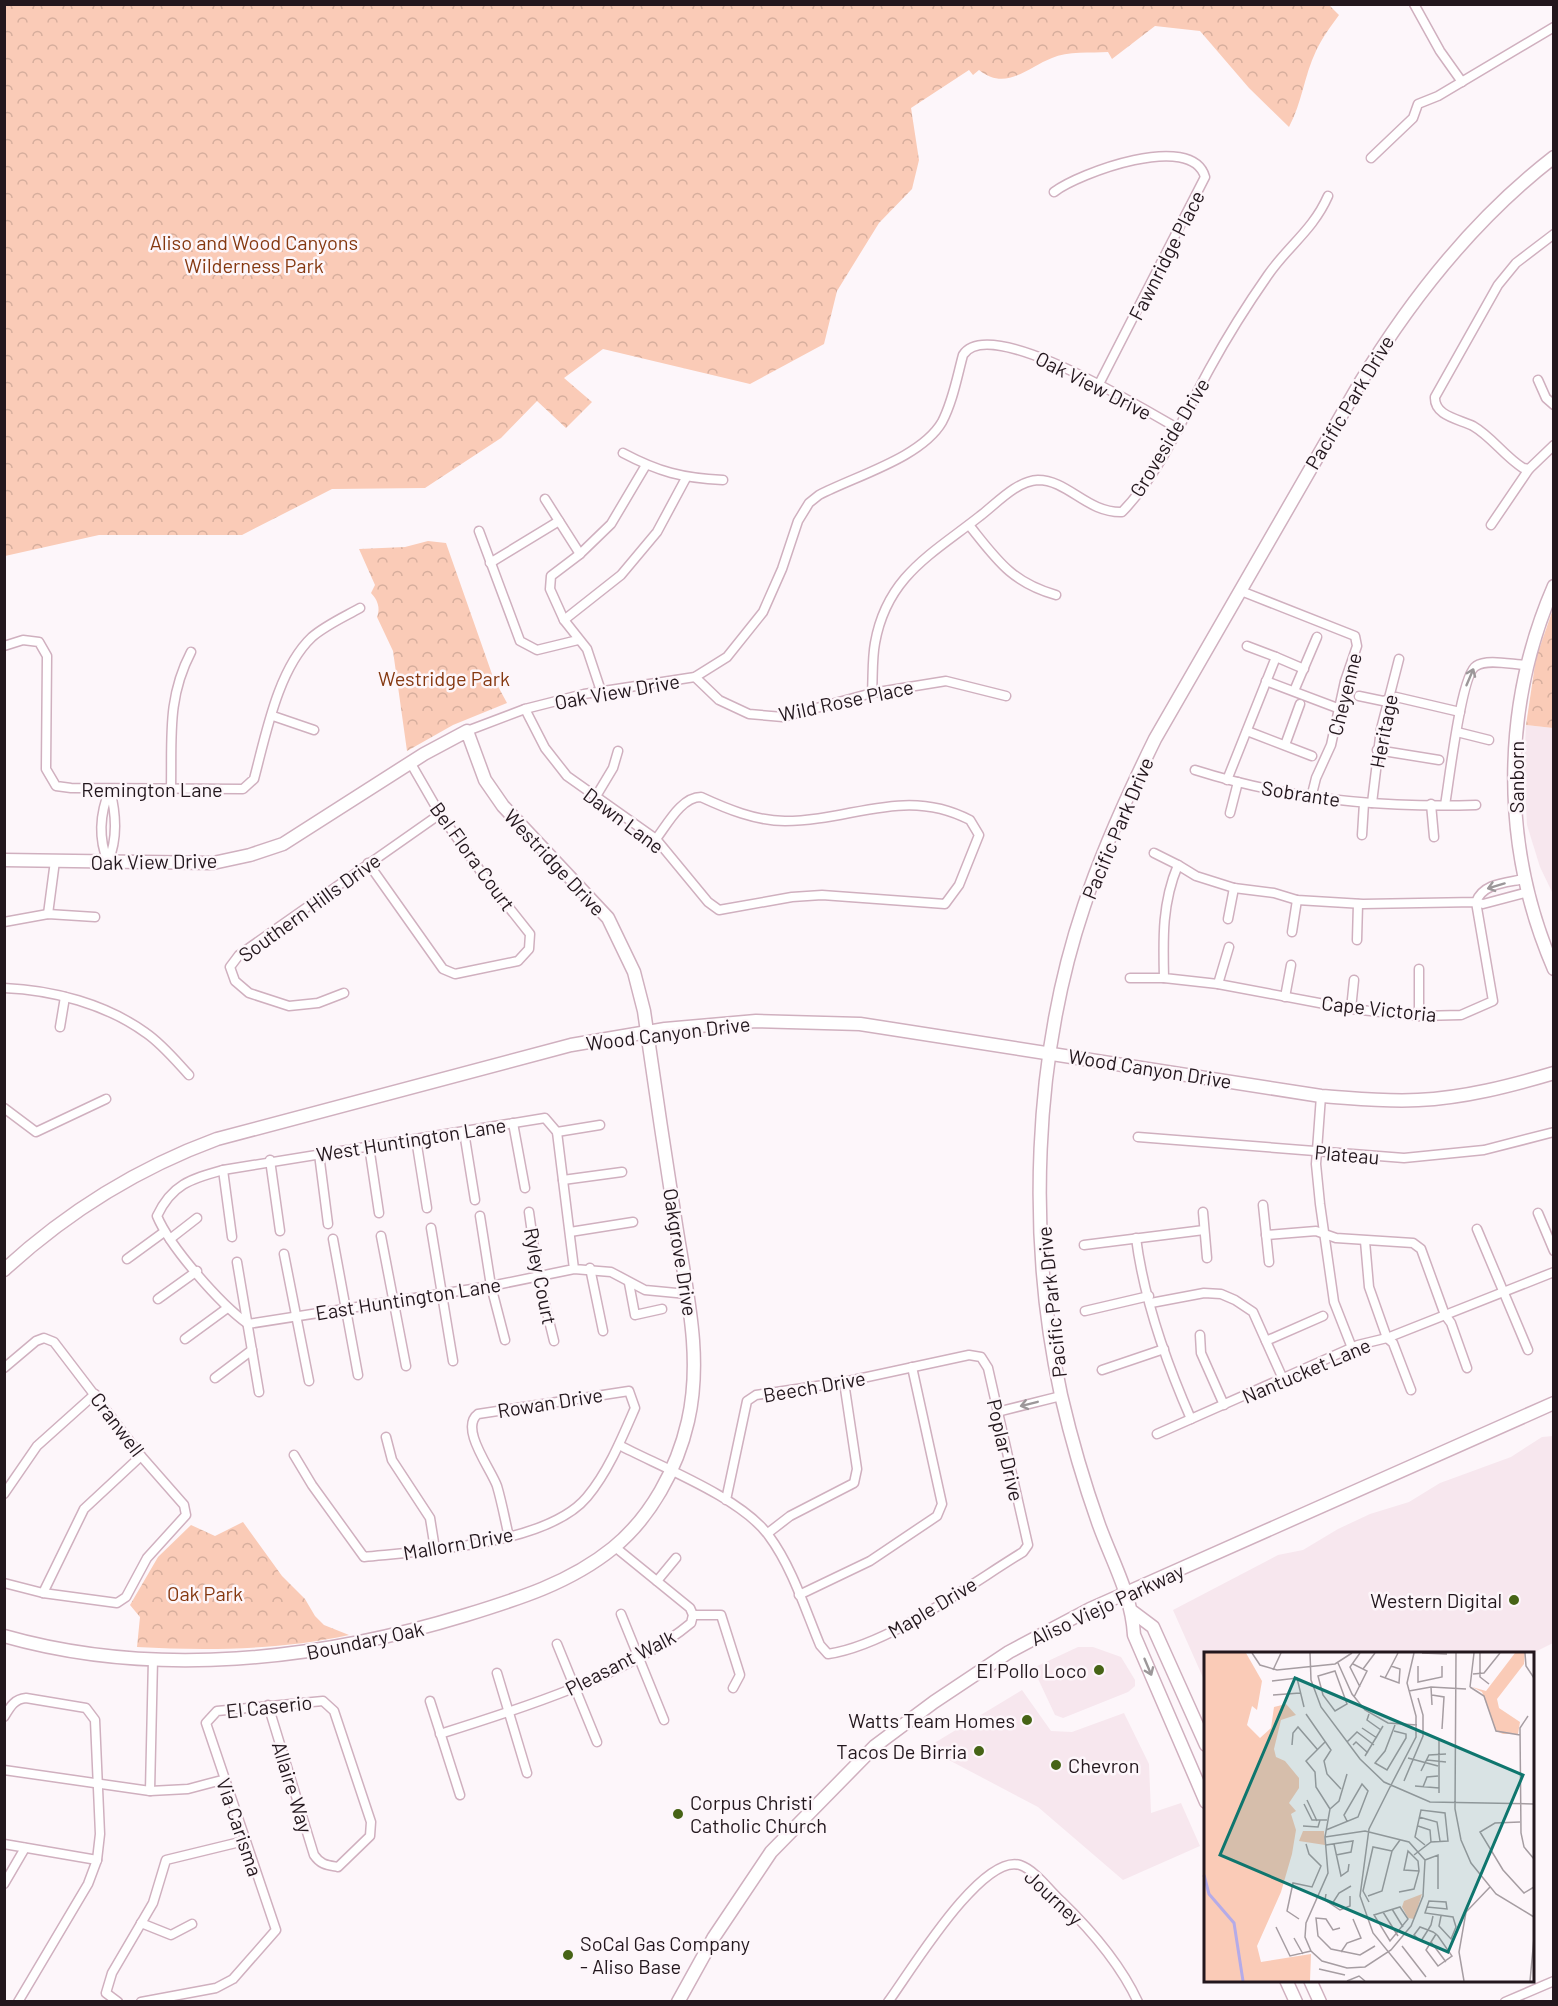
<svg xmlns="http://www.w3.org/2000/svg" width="1558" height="2006" font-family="Barlow,sans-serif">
<defs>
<pattern id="forest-crowns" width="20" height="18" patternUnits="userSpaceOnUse" patternTransform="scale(1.5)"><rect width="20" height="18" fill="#facbb7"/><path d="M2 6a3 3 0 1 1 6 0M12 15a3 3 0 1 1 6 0" fill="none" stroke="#d6ae9d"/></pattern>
</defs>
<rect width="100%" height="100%" fill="#fdf6fa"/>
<g fill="#f7e7ee">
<path d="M1526,725L1553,728V894L1540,867L1527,825L1524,769Z"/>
<path d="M1553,1436V1643L1531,1654H1206L1205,1682L1173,1610L1278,1555L1303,1550L1338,1529L1370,1514L1409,1502L1440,1483L1511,1457L1542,1437Z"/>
<path d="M1078,1647H1093L1121,1657L1135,1680V1686L1128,1692L1063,1718L1055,1715L1033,1668Z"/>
<path d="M1022,1690L1051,1731L1072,1732L1124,1713L1149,1764L1151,1813L1181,1803L1200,1846L1123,1880L1038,1807L926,1748Z"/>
</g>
<g fill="url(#forest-crowns)">
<path d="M1329,5L1339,15C1331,26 1322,38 1316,51C1304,76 1302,103 1289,127L1249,88L1200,31L1155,26L1112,59L1108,52C1092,53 1067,51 1052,58C1028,67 1006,92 979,70L973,75L969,70L911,108L919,160L912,189L879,223L837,291L824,344L750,384L603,349L564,378L592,402L566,428L537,401L501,438L425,488L332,489L242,535H99L5,556V5Z"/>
<path d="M428,541L446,543L493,677L507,703L453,725L407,751L393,651L377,617C381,608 377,599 371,593L375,585L359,549L405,547Z"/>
<path d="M1553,609V728L1526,725L1536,658Z"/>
<path d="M243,1522L282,1576L305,1599L315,1616L324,1625L349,1635C280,1650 208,1651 137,1647L140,1617L130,1605L158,1557L191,1525L215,1536Z"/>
</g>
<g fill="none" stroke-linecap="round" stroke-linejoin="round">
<g stroke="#d0b0bf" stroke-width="11">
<g id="street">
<path d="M1414,4L1440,51L1462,82"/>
<path d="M1371,158L1413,118L1418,104L1438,96L1554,27"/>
<path d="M1054,192C1079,173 1192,131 1205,177L1098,386"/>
<path d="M1554,234L1516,263L1498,285L1435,397C1434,416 1459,419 1473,426C1492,437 1504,456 1523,468L1529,469L1554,445"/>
<path d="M1538,380L1546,398L1554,405"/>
<path d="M623,453C659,472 682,478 723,480"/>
<path d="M545,499L580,554"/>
<path d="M969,525C997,560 1011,582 1056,595"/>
<path d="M1491,525L1529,469"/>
<path d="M479,531L520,641L537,650L578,640"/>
<path d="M490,563L559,521"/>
<path d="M1241,591L1355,636L1357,646L1345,681L1331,745L1316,778L1311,798"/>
<path d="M564,620L621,575L657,532L686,478"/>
<path d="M4,646L23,640L39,642L47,656L46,769L56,786L71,788L243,789L254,779C266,734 278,669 312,637C326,625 344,617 360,608"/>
<path d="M1276,657L1304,669"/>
<path d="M695,677L719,700L749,714L783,717L872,693L946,681L1006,696"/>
<path d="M1266,681L1340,709"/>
<path d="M601,691L587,649L564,620L550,589L551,576L580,554L611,524L646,465"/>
<path d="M1294,691L1317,637"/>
<path d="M872,693C873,677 872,659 875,643C887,576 932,554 980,516C996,504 1016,481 1038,480C1068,480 1087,513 1122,512C1161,472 1183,417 1210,368C1227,337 1247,305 1268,275C1288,246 1313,230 1328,196"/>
<path d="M1359,696L1383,701L1396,697L1460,712"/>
<path d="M525,709L545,748L567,776L656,839L708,902L719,910L792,897L822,895L945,904L959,885L979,835L970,820C905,786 852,821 785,821C756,821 727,809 701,797C681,797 667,825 656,839"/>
<path d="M273,716L314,730"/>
<path d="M467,731L525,709L584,694L695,677L727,657L763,612L782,569L798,521L809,503L819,495C855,476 921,458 942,422C953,401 957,377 963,355C989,313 1146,411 1179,429"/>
<path d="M1247,731L1312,756"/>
<path d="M1457,732L1489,740"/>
<path d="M1285,745L1300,704"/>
<path d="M1377,750L1439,760"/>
<path d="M1195,770C1286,799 1381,808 1476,805"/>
<path d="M1227,780L1276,657L1247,646"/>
<path d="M171,788C172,737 167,698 191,652"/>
<path d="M595,798L613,768L618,751"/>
<path d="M1372,803L1381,729L1399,659"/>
<path d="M1431,804L1434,837"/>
<path d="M1445,805C1449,783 1461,674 1476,666C1487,658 1514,665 1526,665"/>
<path d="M1230,813L1238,782"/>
<path d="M1362,835L1364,803"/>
<path d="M1154,853L1178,865"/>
<path d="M108,862C98,838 100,813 110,789"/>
<path d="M108,862C118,838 116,814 110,789"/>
<path d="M368,863L443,969L455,974L518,961L529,949L530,934L484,876L440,814L410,762"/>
<path d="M1524,879C1506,883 1483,883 1476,902L1493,1001L1461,1015L1419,1016L1351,1009L1218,984L1164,978C1163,938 1162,903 1178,865L1196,876L1234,888L1274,893L1297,900L1363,904L1476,902L1483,904L1528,892"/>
<path d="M48,914L55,861"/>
<path d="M1228,919L1234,888"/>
<path d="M4,922L48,914L95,917"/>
<path d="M1292,932L1297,900"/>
<path d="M1357,940L1358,904"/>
<path d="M1130,978H1164"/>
<path d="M1218,984L1229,947"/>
<path d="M4,988C53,990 106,1004 146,1033C162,1044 176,1061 189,1075"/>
<path d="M344,993L318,1003L289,1006L249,993L235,981L230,967L239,955L440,814"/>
<path d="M1285,997L1291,965"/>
<path d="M1351,1009L1354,980"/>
<path d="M1419,1016V969"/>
<path d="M60,1027L65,997"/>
<path d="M1321,1096L1316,1164L1320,1204L1334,1302L1352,1348"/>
<path d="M4,1108L36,1132L106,1099"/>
<path d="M513,1123L525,1188"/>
<path d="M464,1132L475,1200"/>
<path d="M557,1132L600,1125"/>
<path d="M1138,1137L1404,1158L1484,1150L1554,1132"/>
<path d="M416,1139L427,1208"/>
<path d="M369,1146L379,1213"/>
<path d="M319,1154L328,1224"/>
<path d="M270,1160L280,1231"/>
<path d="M223,1170L232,1237"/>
<path d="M563,1180L622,1172"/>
<path d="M1263,1205L1269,1262"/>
<path d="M529,1212L538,1276L554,1341"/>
<path d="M1203,1212L1207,1258"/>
<path d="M1538,1213L1554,1251"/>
<path d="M480,1216L491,1286L505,1340"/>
<path d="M431,1228L453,1361"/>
<path d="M1477,1229L1528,1350"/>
<path d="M570,1232L633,1222"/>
<path d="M1266,1235L1316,1231L1336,1238L1413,1243L1421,1249L1445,1315L1451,1323L1467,1368"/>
<path d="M381,1236L406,1366"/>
<path d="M1136,1238C1144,1300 1166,1362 1191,1419"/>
<path d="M170,1239L197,1218"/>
<path d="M333,1239L358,1375"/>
<path d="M1365,1241L1369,1287L1387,1338L1393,1343L1411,1390"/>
<path d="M1084,1245L1204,1230"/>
<path d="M284,1254L309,1381"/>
<path d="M127,1259L164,1232"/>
<path d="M237,1262L259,1392"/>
<path d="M590,1268L603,1331"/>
<path d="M574,1269L557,1132L545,1118L223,1170C191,1179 172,1184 157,1216C170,1247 220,1304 248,1324L491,1286L574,1269L611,1272L645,1290L687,1294"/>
<path d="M629,1283L635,1315L662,1309"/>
<path d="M158,1299L197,1271"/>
<path d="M1151,1303L1204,1293L1221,1294L1235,1300L1253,1312L1283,1379"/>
<path d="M1085,1311L1149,1296"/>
<path d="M1200,1335L1201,1353L1224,1405"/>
<path d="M185,1339L226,1309"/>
<path d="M1266,1341L1323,1316"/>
<path d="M4,1368L36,1341L44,1338L54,1342L141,1456L184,1505L186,1515L147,1558L126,1597L117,1603L43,1593L4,1583"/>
<path d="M1102,1370L1164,1349"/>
<path d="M215,1378L252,1350"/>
<path d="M997,1412L1061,1396"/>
<path d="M1157,1434L1358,1345L1387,1338L1554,1272"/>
<path d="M386,1437L392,1460L430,1518L435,1549"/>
<path d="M619,1445C661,1467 742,1498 769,1536C792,1567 805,1609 820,1645L828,1654C889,1645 969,1585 1023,1552L1028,1545L988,1368L981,1357L969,1355L844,1382L756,1395L747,1401L726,1500"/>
<path d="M294,1455L312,1485L364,1557C423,1551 547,1545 587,1497C608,1472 622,1438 635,1408L629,1391L478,1414C459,1428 491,1469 497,1486C502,1503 505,1520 509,1537"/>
<path d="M4,1494L37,1446L95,1394"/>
<path d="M768,1533L790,1516L854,1483L857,1469L844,1382"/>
<path d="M657,1581L676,1558"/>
<path d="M43,1593L84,1509L141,1456"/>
<path d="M799,1595L870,1561L937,1516L942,1504L912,1367"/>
<path d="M621,1614L664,1720"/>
<path d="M693,1615H721L740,1675L733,1688"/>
<path d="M557,1644L597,1742"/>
<path d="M497,1673L527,1773"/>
<path d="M430,1701L460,1795"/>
<path d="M4,1717C10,1707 14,1699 26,1698L86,1708L95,1720L100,1834L97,1860L88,1884L18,2002"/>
<path d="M440,1734C517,1710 629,1675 691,1623L693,1615L690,1608L615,1547"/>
<path d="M4,1770L150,1791L188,1789L222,1780"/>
<path d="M150,1791L153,1659"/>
<path d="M4,1844L97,1860"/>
<path d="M4,1884L25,1848"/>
<path d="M141,1923L171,1935L192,1924"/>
<path d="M118,2002L106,1993L112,1973L153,1903L166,1860L244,1841"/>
<path d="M141,2002L216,1988L233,1979L276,1930L206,1723L217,1711L323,1701L334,1711L371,1822L370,1836L338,1867C327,1865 321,1865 314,1855L268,1705"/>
<path d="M888,2002C909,1974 981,1853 1020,1865C1035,1870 1049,1890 1061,1901C1091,1930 1120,1963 1138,2002"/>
<path d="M1505,2002L1554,1981"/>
</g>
</g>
<g stroke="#d0b0bf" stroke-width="15">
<g id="secondary">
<path d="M1554,586C1501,708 1501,847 1554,969"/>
<path d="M4,860L213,863L250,855L283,844L424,754L467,731L485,780L503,806L608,918L634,972L644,1011C654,1082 665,1154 676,1225C686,1290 703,1356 688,1421C677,1469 651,1517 613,1548C570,1583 518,1599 466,1615C319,1660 155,1679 4,1636"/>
<path d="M4,1270C66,1213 138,1168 217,1139L571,1045L665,1029L756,1021L860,1024L1321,1096C1353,1098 1385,1102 1418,1100C1464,1098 1510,1086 1554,1073"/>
<path d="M1133,1612L1153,1627L1206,1745"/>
<path d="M1206,1802L1134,1635C1132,1596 1112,1561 1099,1525C1084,1483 1071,1438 1061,1395C1027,1239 1033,1057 1084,906C1103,848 1128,794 1155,739L1360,383C1412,297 1474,219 1554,157"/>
<path d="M1286,1980L1296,2002"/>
<path d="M1310,1980L1320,2002"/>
<path d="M678,2002L714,1937L771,1852L875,1746L934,1702L1009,1652L1090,1609L1554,1403"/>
</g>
</g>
<use href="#street" stroke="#fff" stroke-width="8"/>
<use href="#secondary" stroke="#fff" stroke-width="12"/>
</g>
<defs><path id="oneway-shaft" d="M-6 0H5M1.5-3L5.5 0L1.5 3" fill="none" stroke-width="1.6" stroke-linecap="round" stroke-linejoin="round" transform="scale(1.5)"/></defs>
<g stroke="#9c9799">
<use href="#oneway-shaft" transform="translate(1470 677) rotate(-67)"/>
<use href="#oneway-shaft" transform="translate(1496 886) rotate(163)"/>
<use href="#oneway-shaft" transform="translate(1029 1404) rotate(166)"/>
<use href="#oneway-shaft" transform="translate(1148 1667) rotate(67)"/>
</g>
<g fill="#466315" stroke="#fdf6fa" stroke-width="2">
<circle cx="1514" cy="1600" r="6"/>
<circle cx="1099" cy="1670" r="6"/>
<circle cx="1027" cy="1720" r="6"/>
<circle cx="979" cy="1751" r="6"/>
<circle cx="1056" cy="1765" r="6"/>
<circle cx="678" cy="1814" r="6"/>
<circle cx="568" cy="1955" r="6"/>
</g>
<g text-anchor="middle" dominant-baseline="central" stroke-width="5" stroke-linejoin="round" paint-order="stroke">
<g font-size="20" fill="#853810" stroke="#fdf6fa">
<text x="254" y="242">Aliso and Wood Canyons<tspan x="254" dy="23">Wilderness Park</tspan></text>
<text x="444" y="678">Westridge Park</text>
<text x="205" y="1593">Oak Park</text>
</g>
<g font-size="20" fill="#23171d" stroke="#fdf6fa">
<text transform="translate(1166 255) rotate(-63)">Fawnridge Place</text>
<text transform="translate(1094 385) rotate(27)">Oak View Drive</text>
<text transform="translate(1349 402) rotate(-59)">Pacific Park Drive</text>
<text transform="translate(1169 437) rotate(-59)">Groveside Drive</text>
<text transform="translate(617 691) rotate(-10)">Oak View Drive</text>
<text transform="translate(1344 694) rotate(-76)">Cheyenne</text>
<text transform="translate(846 700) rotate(-12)">Wild Rose Place</text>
<text transform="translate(1383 731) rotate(-79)">Heritage</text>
<text transform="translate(1516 777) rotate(-90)">Sanborn</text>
<text x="152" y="789">Remington Lane</text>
<text transform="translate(1301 793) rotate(9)">Sobrante</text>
<text transform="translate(624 820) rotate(37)">Dawn Lane</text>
<text transform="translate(1117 828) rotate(-67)">Pacific Park Drive</text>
<text transform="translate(473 856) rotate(54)">Bel Flora Court</text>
<text transform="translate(154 861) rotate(-1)">Oak View Drive</text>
<text transform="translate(555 862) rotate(47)">Westridge Drive</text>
<text transform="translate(309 907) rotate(-36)">Southern Hills Drive</text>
<text transform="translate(1379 1008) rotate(6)">Cape Victoria</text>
<text transform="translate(668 1033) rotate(-7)">Wood Canyon Drive</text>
<text transform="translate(1150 1068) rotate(9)">Wood Canyon Drive</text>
<text transform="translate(411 1139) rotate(-9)">West Huntington Lane</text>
<text transform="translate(1347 1154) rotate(5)">Plateau</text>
<text transform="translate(681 1252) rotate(81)">Oakgrove Drive</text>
<text transform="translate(541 1276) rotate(79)">Ryley Court</text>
<text transform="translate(408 1298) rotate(-9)">East Huntington Lane</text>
<text transform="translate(1051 1302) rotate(-96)">Pacific Park Drive</text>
<text transform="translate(1306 1370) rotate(-23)">Nantucket Lane</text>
<text transform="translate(814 1386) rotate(-10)">Beech Drive</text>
<text transform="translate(550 1402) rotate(-9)">Rowan Drive</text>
<text transform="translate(118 1424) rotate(53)">Cranwell</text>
<text transform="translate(1006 1450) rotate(77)">Poplar Drive</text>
<text transform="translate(458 1543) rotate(-10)">Mallorn Drive</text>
<text transform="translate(1107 1604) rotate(-25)">Aliso Viejo Parkway</text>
<text transform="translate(932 1607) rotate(-31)">Maple Drive</text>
<text transform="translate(365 1640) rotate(-12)">Boundary Oak</text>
<text transform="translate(620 1662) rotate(-27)">Pleasant Walk</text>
<text transform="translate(269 1706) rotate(-6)">El Caserio</text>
<text transform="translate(293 1787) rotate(73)">Allaire Way</text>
<text transform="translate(240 1827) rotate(71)">Via Carisma</text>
<text transform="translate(1054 1897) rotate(43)">Journey</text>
</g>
<g font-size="20" fill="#23171d" stroke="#fdf6fa" text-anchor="end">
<text x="1502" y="1600">Western Digital</text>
<text x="1087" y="1670">El Pollo Loco</text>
<text x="1015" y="1720">Watts Team Homes</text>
<text x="967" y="1751">Tacos De Birria</text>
<text x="1068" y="1765" text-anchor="start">Chevron</text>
<text x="690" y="1802" text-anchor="start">Corpus Christi<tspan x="690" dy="23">Catholic Church</tspan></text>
<text x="580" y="1943" text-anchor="start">SoCal Gas Company<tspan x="580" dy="23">- Aliso Base</tspan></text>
</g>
</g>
<g transform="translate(1204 1652)">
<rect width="330" height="330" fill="#fdf6fa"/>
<path d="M0,1H42L58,29L53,58L48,54L43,73L56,86L67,76L70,55L82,52L92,63L77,68L70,97L72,105L81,109L95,126V136L85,151L92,159L87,162L92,178L88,202L77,240L53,294L57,310L107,302L106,329H0ZM311,1H321L320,12L293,47L295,56L316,70L314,82H299L292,79L278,40L268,35L282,39ZM99,179H120L121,193L95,189ZM218,242L210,267L204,266L198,255L200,249Z" fill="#facbb7"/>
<path fill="none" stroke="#b5abe8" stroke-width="3" d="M0,223L5,242L30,271L39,329"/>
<path fill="none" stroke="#a69da2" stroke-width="1.5" d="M48,1L56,13L73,18L131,12L148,1M106,1L107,28L117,55L156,107L180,130L226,150L330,152M156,1L146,15L156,35M218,1L243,2M252,1L251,157L257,188L267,211L292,242L330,265M276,1V25L285,32M321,1L322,14L330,26M134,11L148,42L161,58L184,71L213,73M149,12L163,19L150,45M214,14V30L238,25V14M159,17L171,1M69,18L77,1M131,19L143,52L131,59L119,43L114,24ZM269,22L280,21L296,1M176,24L195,31L196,17L187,14M181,26L194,1M68,29L93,26L100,55M227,35L228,53M266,35L280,44L292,79L316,83M266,35L270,1M205,39L227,35L262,37M69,43L96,41M228,43L240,45L238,77M102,62L127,98L120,109L123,122L137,137M165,62L163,68L177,78M324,64L316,76L317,181L320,195L330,207M158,76L173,86M190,79L202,82V86L183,118L171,111L181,99L191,73M143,90L153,80L170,93M88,93L89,81L94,75L113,97M149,93L152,90L164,101M161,104L179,74M204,106L234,114M223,108L242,110M217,119L225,103L242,102M200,129L219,84V63L214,46M211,134L235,136M186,135L212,85V64L203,31L210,1M186,135L165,177L156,244L169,281L208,329M219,135L223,125L234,124M235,141V87M103,148L113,169M100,152L108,168H123M126,157L135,149L143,122M215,165L233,170L236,189M316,170L291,171L276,180L299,218L320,241L330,235M99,174L114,175L116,168M214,174L226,178L227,190M122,178L154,165L164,139L158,132L140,163L143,169M121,185L161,179L205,190L221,208L219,244L207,274L187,298L161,315L143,316L118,309L107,299L101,285L102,271L124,221L121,185L126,157L112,135L111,120L102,109L121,90M130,192L137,224L144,219L145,212M122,193L149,189L147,200L132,203M210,203L227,190L244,189L241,161L217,158L211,185L221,193M221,208L234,203V237M195,240L210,237L215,219L214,209L204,199L200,218L215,219M122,242L121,248L136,258L146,254V244M164,244L178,239L188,199L196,188M165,250L159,239L169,195L188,199M128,252L135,241L147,234M196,255L204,267L186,289L170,263ZM223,255L243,257L242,250L225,249L221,261L249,265L252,275L247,287L235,274L237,264M188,257L199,275M179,260L194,284M229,264L227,273L224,278L217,289L210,283L216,275L224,278L229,280L232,282L234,284L248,304L234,314L222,298L232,282M95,267L83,259L89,231L108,235L117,214L105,202L102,192M72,275L86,304L107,299M136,276L129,278L122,267L112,266L114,284L127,297L156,303L171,294M90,286L99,302M227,290L242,310M198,294L222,325M137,300L143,291L157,286L149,267M115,317L141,323M143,329L155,324L161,329M260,329L255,300L262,260L286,235M326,329L330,286"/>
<path fill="#0f766e" fill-opacity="0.15" stroke="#0f766e" stroke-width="3" d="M91,26L319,123L244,300L16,203Z"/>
<rect width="330" height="330" fill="none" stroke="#23171d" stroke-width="3"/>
</g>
<rect width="1558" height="2006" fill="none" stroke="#23171d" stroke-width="12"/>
</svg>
